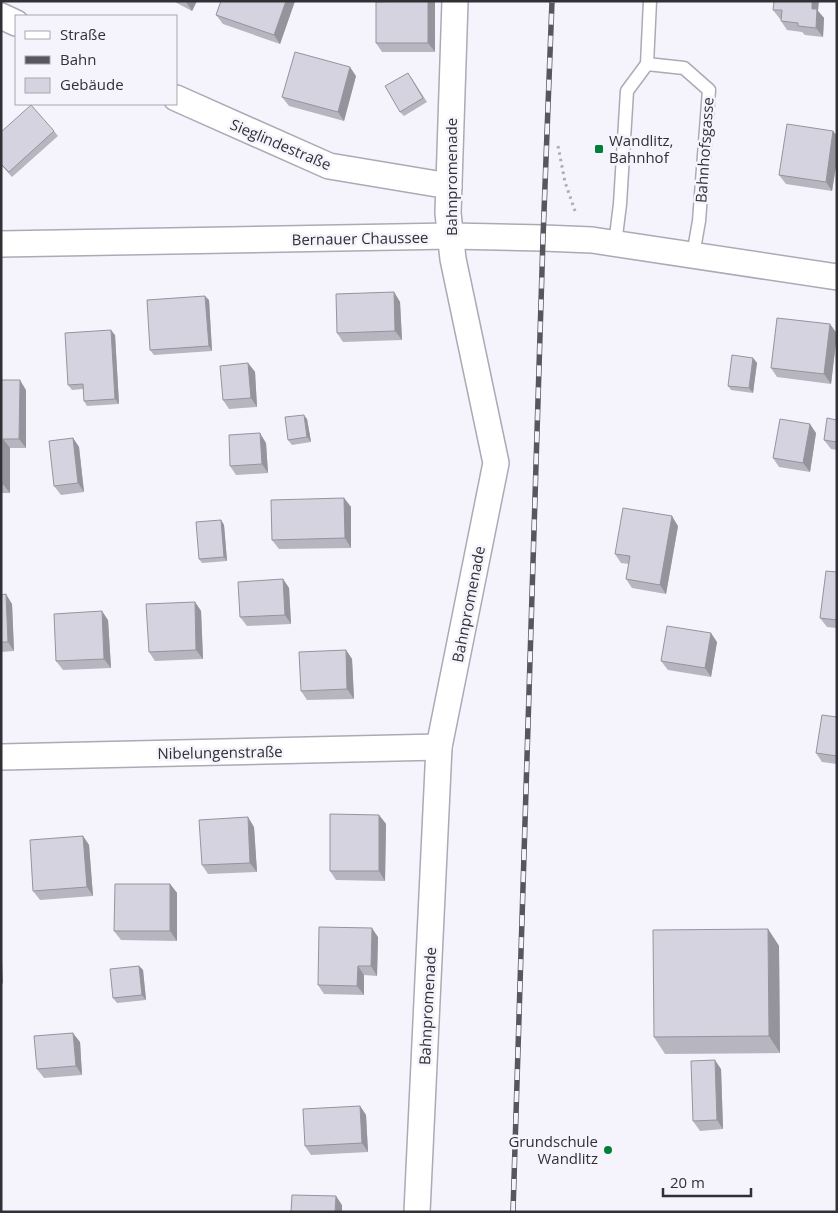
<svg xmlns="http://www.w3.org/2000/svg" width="838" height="1213" font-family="'Open Sans',sans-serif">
<rect width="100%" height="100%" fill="#f5f4fd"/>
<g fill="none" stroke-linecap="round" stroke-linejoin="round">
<g stroke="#abaab5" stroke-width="15">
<g id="lane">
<path d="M647,64L650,1"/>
<path d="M615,244L620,204L627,91L647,64L684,68L709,90L699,221L693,255"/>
</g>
</g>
<g stroke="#abaab5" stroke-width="28">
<g id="street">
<path d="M1,16L16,23"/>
<path d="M176,98L329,166L449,186"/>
<path d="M1,244L451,236L543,238L592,240L837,277"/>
<path d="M1,757L439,747"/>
<path d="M417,1212L439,747L496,463L453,259L448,213L455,1"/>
</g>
</g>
<path stroke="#aeadb5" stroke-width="3" stroke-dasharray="2.5 4" stroke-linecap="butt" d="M558,146L565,182L575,211"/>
<use href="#lane" stroke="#fff" stroke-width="12"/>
<use href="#street" stroke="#fff" stroke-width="25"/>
<g stroke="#57565c" stroke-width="5.5">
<path id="rail" d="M513,1212L543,238L552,1"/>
</g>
<use href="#rail" stroke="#f5f4fd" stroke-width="4" stroke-dasharray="11" stroke-linecap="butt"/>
</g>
<g fill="#b7b5c0">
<path d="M173,1H197L192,11Z"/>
<path d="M221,1H295L280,44L223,24L216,15Z"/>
<path d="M402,2L435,52H382L376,43Z"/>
<path d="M773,10L818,11L824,18L823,37L805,35L802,32L787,30L781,21V19H780Z"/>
<path d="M356,76L344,121L289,106L282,97Z"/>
<path d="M411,77L427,102L404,116L400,112Z"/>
<path d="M54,131L58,136L12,177L1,165V132Z"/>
<path d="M833,131L837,136V160L832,191L786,184L779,175Z"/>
<path d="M394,292L400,302L402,340L343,342L337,333Z"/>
<path d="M209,300L212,351L154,355L150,350Z"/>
<path d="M830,324L837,334L831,384L777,377L771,368Z"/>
<path d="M115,335L119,404L87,406L84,401L83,389L72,390L68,385Z"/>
<path d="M753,358L757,363L753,393L731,390L728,386Z"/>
<path d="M248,363L255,372L257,407L229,409L223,400Z"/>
<path d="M1,380L26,390V448H10V493H1Z"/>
<path d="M307,419L311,442L292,445L288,440Z"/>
<path d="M837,420V450L831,449L824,440Z"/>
<path d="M816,433L810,472L779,467L773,458Z"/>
<path d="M73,438L79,447L84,492L61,495L54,486Z"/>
<path d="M266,443L268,473L236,475L230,466Z"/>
<path d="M344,498L351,507V548L279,549L272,540Z"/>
<path d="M221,520L224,525L227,561L202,563L199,559Z"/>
<path d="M678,526L666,594L632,588L626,579L629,564L621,563L615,554Z"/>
<path d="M837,572V628L827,627L820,618Z"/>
<path d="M283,579L289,588L291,624L247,626L240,617Z"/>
<path d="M1,595L12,604L14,651L1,652Z"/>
<path d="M195,602L201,611L203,659L155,661L149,652Z"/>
<path d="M108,620L111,668L63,670L56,661Z"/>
<path d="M717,642L711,677L668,670L661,661Z"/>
<path d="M346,650L352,659L354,699L307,700L301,691Z"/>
<path d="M837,717V764L822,762L816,753Z"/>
<path d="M379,815L386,824L385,881L336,880L330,871Z"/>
<path d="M254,827L257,872L208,874L202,865Z"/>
<path d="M83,836L89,845L93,896L40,900L33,891Z"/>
<path d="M170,884L177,893V941L121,940L114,931Z"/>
<path d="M768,929L779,946L780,1053L665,1054L654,1037Z"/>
<path d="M378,937L377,976L364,975V995L324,994L318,985Z"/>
<path d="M139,966L143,970L146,1000L117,1003L113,998Z"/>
<path d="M80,1042L82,1075L44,1078L37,1069Z"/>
<path d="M721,1069L723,1129L700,1131L693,1121Z"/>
<path d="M360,1106L366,1115L368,1152L311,1155L305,1146Z"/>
</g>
<g fill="#95949c">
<path d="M186,1H197L192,11L186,2Z"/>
<path d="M286,1H295L280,44L274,35Z"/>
<path d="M428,1H435V52L428,43Z"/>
<path d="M812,1H819L818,11L824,18L823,37L816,28L812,9Z"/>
<path d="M350,67L356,76L344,121L338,112Z"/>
<path d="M833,131L837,136V160L832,191L826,182Z"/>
<path d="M394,292L400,302L402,340L395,331Z"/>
<path d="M205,296L209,300L212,351L209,346Z"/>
<path d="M830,324L837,334L831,384L824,374Z"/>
<path d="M111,330L115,335L119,404L115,399Z"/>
<path d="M753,358L757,363L753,393L749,388Z"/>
<path d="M248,363L255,372L257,407L251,398Z"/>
<path d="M20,380L26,390V448L19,439Z"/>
<path d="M304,415L307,419L311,442L307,437Z"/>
<path d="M810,424L816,433L810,472L803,463Z"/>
<path d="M260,433L266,443L268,473L262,464Z"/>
<path d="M73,438L79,447L84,492L78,483Z"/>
<path d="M3,439L10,448V493L3,484Z"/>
<path d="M344,498L351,507V548L345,538Z"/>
<path d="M672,516L678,526L666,594L660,585Z"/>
<path d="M221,520L224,525L227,561L224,557Z"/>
<path d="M283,579L289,588L291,624L285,615Z"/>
<path d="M6,594L12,604L14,651L8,642Z"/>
<path d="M195,602L201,611L203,659L196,650Z"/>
<path d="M102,611L108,620L111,668L104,659Z"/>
<path d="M711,633L717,642L711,677L705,668Z"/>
<path d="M346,650L352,659L354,699L347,689Z"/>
<path d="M379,815L386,824L385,881L379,871Z"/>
<path d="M248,817L254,827L257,872L250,863Z"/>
<path d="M83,836L89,845L93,896L87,887Z"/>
<path d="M170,884L177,893V941L170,931Z"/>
<path d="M372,928L378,937L377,976L371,966Z"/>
<path d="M768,929L779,946L780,1053L769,1036Z"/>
<path d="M1,936L3,984L1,982Z"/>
<path d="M139,966L143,970L146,1000L142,995Z"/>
<path d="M358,966L364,975V995L357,986Z"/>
<path d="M73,1033L80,1042L82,1075L76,1066Z"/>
<path d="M715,1060L721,1069L723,1129L717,1120Z"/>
<path d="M360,1106L366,1115L368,1152L362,1143Z"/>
<path d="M336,1196L342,1205V1212H335Z"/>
</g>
<g fill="#d5d3df" stroke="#95949c">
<path d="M221,1H286L274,35L216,15Z"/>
<path d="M402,1H428V43H376V2Z"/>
<path d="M774,1H812V9H817L816,28L798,26V23L781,21L782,10H773Z"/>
<path d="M295,52L350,67L338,112L282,97Z"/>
<path d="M408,73L423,98L400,112L385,86Z"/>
<path d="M31,105L54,131L9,172L1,164V132Z"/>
<path d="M787,124L833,131L826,182L779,175Z"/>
<path d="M394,292L395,331L337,333L336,294Z"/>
<path d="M205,296L209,346L150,350L147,300Z"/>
<path d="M777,318L830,324L824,374L771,368Z"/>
<path d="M111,330L115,399L84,401L83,384L68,385L65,333Z"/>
<path d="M732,355L753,358L749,388L728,386Z"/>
<path d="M248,363L251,398L223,400L220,366Z"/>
<path d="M1,380H20L19,439H3V484H1Z"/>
<path d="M304,415L307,437L288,440L285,417Z"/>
<path d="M827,418L837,420V442L824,440Z"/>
<path d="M780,419L810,424L803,463L773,458Z"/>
<path d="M260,433L262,464L230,466L229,435Z"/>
<path d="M73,438L78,483L54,486L49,441Z"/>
<path d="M344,498L345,538L272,540L271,500Z"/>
<path d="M623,508L672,516L660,585L626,579L630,556L615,554Z"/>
<path d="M221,520L224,557L199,559L196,522Z"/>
<path d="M826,571L837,572V620L820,618Z"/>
<path d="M283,579L285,615L240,617L238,582Z"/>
<path d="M6,594L8,642H1V595Z"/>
<path d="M195,602L196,650L149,652L146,604Z"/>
<path d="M102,611L104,659L56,661L54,614Z"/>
<path d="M667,626L711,633L705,668L661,661Z"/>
<path d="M346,650L347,689L301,691L299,652Z"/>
<path d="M822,715L837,717V756L816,753Z"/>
<path d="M330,814L379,815V871H330Z"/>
<path d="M248,817L250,863L202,865L199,820Z"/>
<path d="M83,836L87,887L33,891L30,840Z"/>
<path d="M115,884H170V931H114Z"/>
<path d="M319,927L372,928L371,966H358L357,986L318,985Z"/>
<path d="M768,929L769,1036L654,1037L653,930Z"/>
<path d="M139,966L142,995L113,998L110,969Z"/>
<path d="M73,1033L76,1066L37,1069L34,1036Z"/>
<path d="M715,1060L717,1120L693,1121L691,1061Z"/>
<path d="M360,1106L362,1143L305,1146L303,1109Z"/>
<path d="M292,1195L336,1196L335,1212H291Z"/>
</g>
<g fill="#007f39" stroke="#f5f4fd" stroke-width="2">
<rect x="594" y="144" width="10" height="10" rx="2.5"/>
<circle cx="608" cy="1150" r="5"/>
</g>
<g text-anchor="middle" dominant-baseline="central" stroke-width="5" stroke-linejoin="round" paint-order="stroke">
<g font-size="15" fill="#313035" stroke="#f5f4fd" text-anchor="start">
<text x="609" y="140">Wandlitz,<tspan x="609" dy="17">Bahnhof</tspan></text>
<text x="598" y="1141" text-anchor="end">Grundschule<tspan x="598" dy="17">Wandlitz</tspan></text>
</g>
<g font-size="15" fill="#313035" stroke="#f5f4fd">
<text transform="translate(281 144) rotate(23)">Sieglindestraße</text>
<text transform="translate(704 150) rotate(-86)">Bahnhofsgasse</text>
<text transform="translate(451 177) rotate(-90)">Bahnpromenade</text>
<text transform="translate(360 238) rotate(-1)">Bernauer Chaussee</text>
<text transform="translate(468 604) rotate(-79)">Bahnpromenade</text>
<text transform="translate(220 752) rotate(-1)">Nibelungenstraße</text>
<text transform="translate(427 1006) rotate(-87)">Bahnpromenade</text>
</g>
</g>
<rect width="838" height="1213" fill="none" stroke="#313035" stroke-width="5"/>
<rect x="15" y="15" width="162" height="90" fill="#f5f4fd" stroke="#a7a6ad"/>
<rect x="25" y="31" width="25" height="8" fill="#ffffff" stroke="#a7a6ad"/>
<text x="60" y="40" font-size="15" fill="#313035">Straße</text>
<rect x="25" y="56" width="25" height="8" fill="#57565c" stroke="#a7a6ad"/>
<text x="60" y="65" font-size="15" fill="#313035">Bahn</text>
<rect x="25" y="78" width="25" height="15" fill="#d5d3df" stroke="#a7a6ad"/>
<text x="60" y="90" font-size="15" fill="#313035">Gebäude</text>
<path d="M663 1188v8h88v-8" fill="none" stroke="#313035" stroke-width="2.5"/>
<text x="670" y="1188" font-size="15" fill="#313035" stroke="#f5f4fd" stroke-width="4" paint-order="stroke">20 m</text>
</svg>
